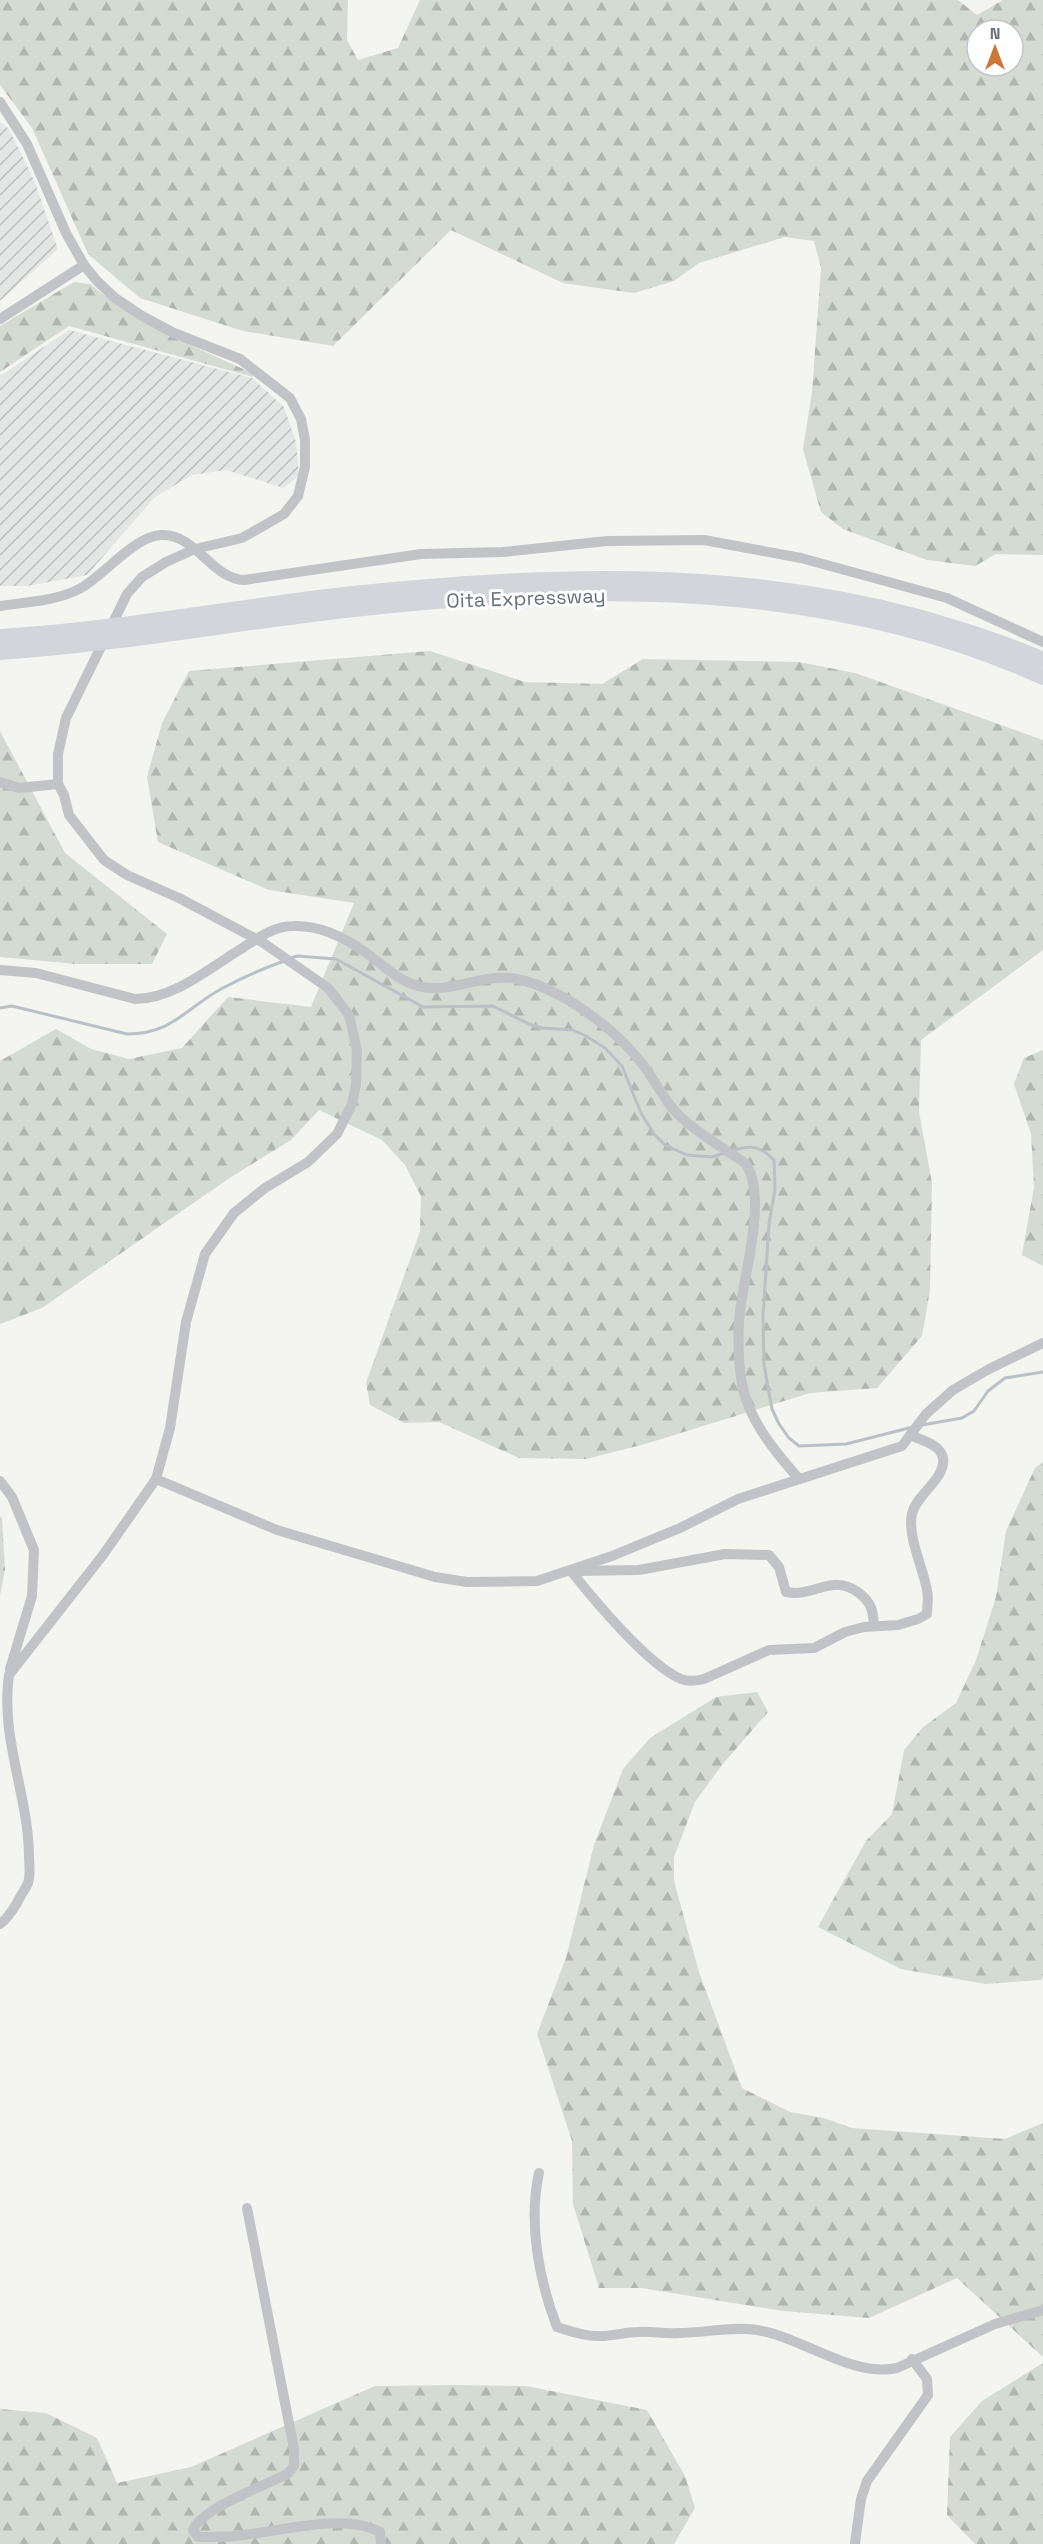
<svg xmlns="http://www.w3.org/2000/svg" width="1043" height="2544" font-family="'Space Grotesk',sans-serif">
<defs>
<pattern id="industrial-furrows" width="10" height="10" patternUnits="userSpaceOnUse" patternTransform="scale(1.5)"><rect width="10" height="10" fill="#e4e6e5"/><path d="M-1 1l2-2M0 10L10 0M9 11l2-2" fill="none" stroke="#bdbfbf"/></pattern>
<pattern id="forest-firs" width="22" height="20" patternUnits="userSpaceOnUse" patternTransform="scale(1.5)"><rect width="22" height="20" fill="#d4dbd3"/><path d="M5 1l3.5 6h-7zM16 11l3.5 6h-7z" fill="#b0b6b0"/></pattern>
</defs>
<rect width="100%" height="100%" fill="#f4f4f1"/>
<g fill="url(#industrial-furrows)">
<path d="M0,122L9,129L34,180L58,249L0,301Z"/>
<path d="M69,330L252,378L284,407L296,442L299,475L284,488L226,470L192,475L155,497L87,575L27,586H0V376Z"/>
</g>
<g fill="url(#forest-firs)" fill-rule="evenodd">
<path d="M0,0H348L347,40L358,60L398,48L420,0H958L977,15L1003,0H1043V555L996,554L975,566L927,560L843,529L821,512L803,449L812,392L821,268L814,241L785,237L699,263L674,281L634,293L563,283L451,230L333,346L243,331L140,298L88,254L32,128L0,85ZM977,30H1013V66H977Z"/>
<path d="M74,282L90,284L118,306L175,338L252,373L253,377L69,326L0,372V326Z"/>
<path d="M430,651L525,682L602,684L643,659L799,662L855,673L1043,740V950L921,1040L919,1112L932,1183L930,1290L922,1336L877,1388L810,1393L645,1444L586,1459L519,1458L439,1422L404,1423L370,1405L366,1383L420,1231L421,1196L405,1165L382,1140L319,1110L291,1140L231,1177L42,1308L0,1324V1061L56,1029L91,1049L129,1059L182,1048L228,997L311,1007L354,903L269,890L158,842L147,777L162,723L189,671Z"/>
<path d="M0,731L65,853L167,934L152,964H76L0,957Z"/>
<path d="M1043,1050V1266L1022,1255L1034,1187L1031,1134L1014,1084L1024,1058Z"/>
<path d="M1043,1462V1977L1041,1980L985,1984L901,1969L818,1927L866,1841L892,1814L904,1750L923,1727L956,1703L976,1660L996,1597L1006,1531L1035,1468Z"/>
<path d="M0,1516L2,1518L5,1569L0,1595Z"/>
<path d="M757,1692L768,1712L722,1765L695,1802L674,1857V1881L699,1972L742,2088L790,2112L824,2118L852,2128L1005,2139L1043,2123V2357L957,2278L869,2318L783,2311L641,2288H599L573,2204L572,2141L537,2034L566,1958L594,1845L623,1769L650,1738L716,1697Z"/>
<path d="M1043,2363V2544H975L947,2515L950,2437L982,2401Z"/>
<path d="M454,2385L526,2386L647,2410L685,2476L695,2508L674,2544H0V2409L46,2413L97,2438L117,2483L191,2467L375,2386Z"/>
</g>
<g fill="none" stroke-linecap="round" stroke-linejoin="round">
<g stroke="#bac1c6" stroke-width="3">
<path d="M290,958L297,956L336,959L423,1007L493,1006L529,1024L542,1028L573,1030L586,1036L605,1048L622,1066L641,1113L654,1134L665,1145L687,1155L712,1157L725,1153"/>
<path d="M0,1008L12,1006L127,1034C172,1034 185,1009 221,989C241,978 262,969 284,961"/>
<path d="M731,1151C750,1145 760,1145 774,1160L775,1189L769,1224L763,1316L764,1365L772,1409L779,1424L789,1438L799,1446L846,1444L913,1427"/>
<path d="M922,1425L962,1418L974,1411L988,1391L1005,1378L1043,1372"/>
</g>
<g stroke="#c1c3c6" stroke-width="10">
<path d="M0,102L27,144L66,233L84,265L97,281L115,298L142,316L174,333L240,359L290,398L301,419L305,440V467L298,496L284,514L242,538L195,549L166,562L142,577L127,594L66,718L58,754V784L64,795L69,815L104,860L127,875L179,898L262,942L328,988L349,1015L357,1050L356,1085L352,1104L337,1134L308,1162L265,1188L234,1213L205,1254L186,1322L170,1428L156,1479L103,1555L9,1675C0,1737 28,1794 29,1855C29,1863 31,1875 28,1883C25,1890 20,1896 17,1903C12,1911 8,1918 0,1924"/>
<path d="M0,319L84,265"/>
<path d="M0,606C26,602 58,601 81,588C104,575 135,536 161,535C195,533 212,579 244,580L421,554L503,552L607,541L704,540L801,558L947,598L1043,642"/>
<path d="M0,782L19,788L58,784"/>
<path d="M0,970L36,973L135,999C174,999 211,967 244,947C259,937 275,926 293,926C319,925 344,937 365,952C382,964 396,980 418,986C450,995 484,972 517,979C560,988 613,1027 640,1061C655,1079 665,1104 683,1119C702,1136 725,1149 746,1164C769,1200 741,1281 739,1322C738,1346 738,1376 746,1399C756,1429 778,1455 799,1479"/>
<path d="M156,1479L277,1530L435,1577L467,1582L537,1581L612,1556L680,1528L738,1499L902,1446L926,1414L953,1390L989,1369L1043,1343"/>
<path d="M0,1481L12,1497L34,1550L32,1596L10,1669"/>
<path d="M571,1571C594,1600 648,1665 681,1679C688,1682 696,1681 704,1679L769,1650L814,1648L845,1632L864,1627L898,1625L918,1619L927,1614C927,1606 929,1598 927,1590C923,1568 907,1535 912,1514C916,1494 946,1479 943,1458C940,1444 921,1440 910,1435"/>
<path d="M578,1571L639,1570L725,1554L769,1555L779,1567L786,1592C815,1598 832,1572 859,1593C872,1603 873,1611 874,1626"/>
<path d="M539,2173C528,2223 539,2280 557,2327C570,2331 583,2336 597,2336C610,2337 624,2332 638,2332C651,2331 665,2334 679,2333C705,2333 730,2326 757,2330C802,2337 852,2378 897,2368L995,2324L1043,2310"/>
<path d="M247,2208L294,2449V2466L287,2474C264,2486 202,2508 193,2530L198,2537C211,2537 224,2537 236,2536C277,2532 343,2512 380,2532L381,2544"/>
<path d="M855,2543L861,2499L867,2481L928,2395L927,2379L912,2359"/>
</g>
<g stroke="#d2d5d9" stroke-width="16">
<path d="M0,637C119,630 235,607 353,594C542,574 733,567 918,617C960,629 1003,642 1043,660"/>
<path d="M0,652C119,644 236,622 354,609C584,583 828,579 1043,677"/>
</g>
</g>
<g text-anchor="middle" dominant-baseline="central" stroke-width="6" stroke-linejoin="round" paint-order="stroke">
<g font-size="20" fill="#67707f" stroke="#fff">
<text transform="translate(526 598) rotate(-2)">Oita Expressway</text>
</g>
</g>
<g transform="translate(995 48)"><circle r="28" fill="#ffffff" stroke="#c2c6cc" stroke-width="1.5"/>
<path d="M0-4.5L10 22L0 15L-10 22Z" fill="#ce7638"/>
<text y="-9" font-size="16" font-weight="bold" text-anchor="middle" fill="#67707f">N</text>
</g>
</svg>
